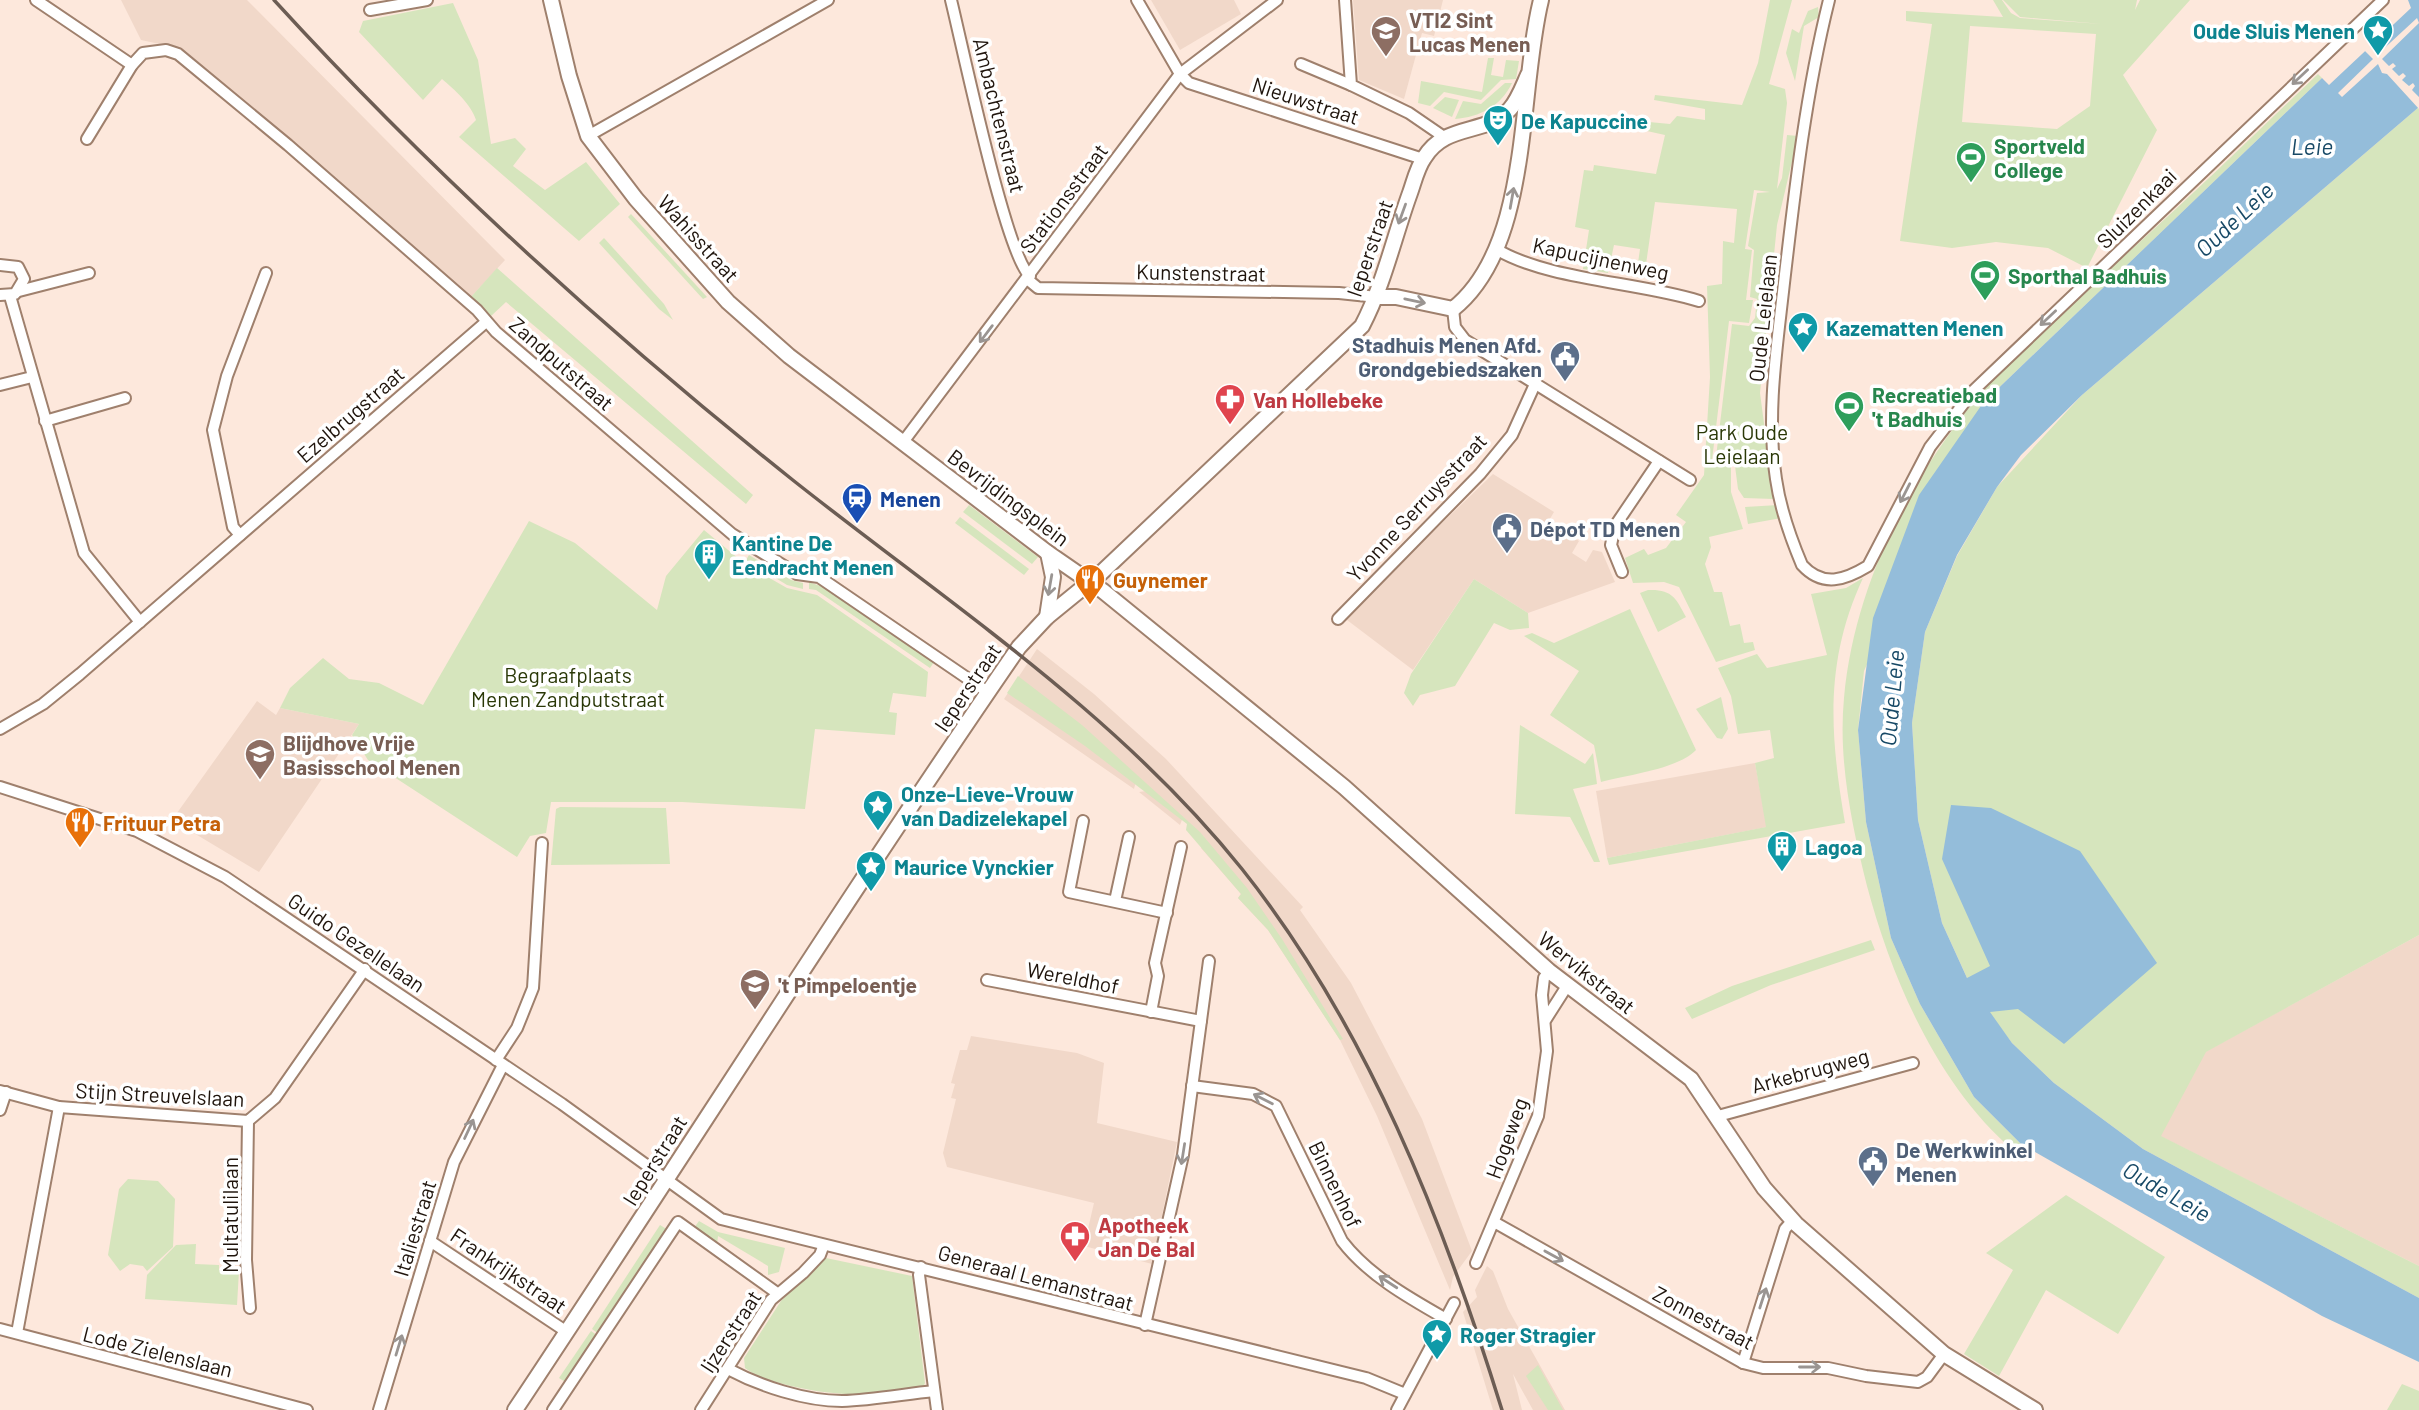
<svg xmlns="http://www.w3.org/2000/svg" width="2419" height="1410" font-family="Barlow,sans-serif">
<rect width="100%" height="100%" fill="#fde8dc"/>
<g fill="#f1d8c9">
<path d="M121,0H247L505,260L470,298L183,49L141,40Z"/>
<path d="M1151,0H1234L1241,14L1180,50Z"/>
<path d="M1353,0H1443L1434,36L1422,33L1404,99L1359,80Z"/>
<path d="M1493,474L1554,512L1548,522L1579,541L1572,553L1586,562L1593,550L1602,552L1615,582L1528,613L1474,579L1413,670L1347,620L1346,616Z"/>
<path d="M1037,649L1094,694L1166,759L1303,907L1300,910L1351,983L1422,1119L1472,1251L1453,1277L1450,1290L1377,1116L1340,1040L1268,930L1238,898L1241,894L1201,848L1204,837L1183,817L1180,825L1139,792L1146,791L1147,785L1137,777L1134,789L1004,699Z"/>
<path d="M257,701L276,715L280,708L359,724L259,872L172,820Z"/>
<path d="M1755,763L1767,827L1607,858L1596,791Z"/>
<path d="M2419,935V1266L2160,1136L2205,1052Z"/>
<path d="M971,1036L1077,1053L1104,1063L1097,1123L1177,1142L1152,1264L1084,1246L1094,1203L947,1167L943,1153L956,1099L951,1098L955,1084L951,1083L960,1050H967Z"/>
<path d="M1487,1266L1493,1271L1508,1309L1565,1410H1533L1513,1374L1522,1410H1493L1463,1312L1477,1297L1475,1290Z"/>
</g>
<g fill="#d6e5bd" fill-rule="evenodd">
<path d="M1770,0H1792L1769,84L1785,89L1787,103L1777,189L1782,178L1787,135L1798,136L1777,225L1760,393L1774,499L1744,498L1738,489L1735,466L1716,457L1732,324L1749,326L1755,318L1757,299L1750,297L1754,250L1748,246L1757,193L1770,192L1754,190L1745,249L1752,250L1746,300H1753L1749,323L1729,321L1712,460L1731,467V492L1743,529L1709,537L1711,547L1705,564L1714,592H1722L1730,626L1740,624L1744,643L1753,642L1755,650L1716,662L1679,587L1664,582L1633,583L1625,558L1644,549L1648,555L1666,548L1686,522L1676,515L1704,475L1710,377L1707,286L1722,284L1723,241L1734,243L1737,209L1655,202L1644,278L1636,277L1640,249L1614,245L1608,273L1583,269L1589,230L1575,227L1584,170L1593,171L1594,165L1656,174L1665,135L1647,131L1649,122L1670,124L1677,116L1705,120V109L1654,100L1655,95L1742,105L1758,63Z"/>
<path d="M1993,0H2002L2011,13L2020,18L2102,24L2020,17L2003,0H2137L2135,10L2140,0H2190L2123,75L2157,130L2087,268L2048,248L1996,242L1952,248L1900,241L1932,24L1906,21V11L2003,17ZM1970,26L2096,34L2090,106L2057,129L1962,122Z"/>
<path d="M453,3L478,60L491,144L515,138L526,149L513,166L545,190L586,162L620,204L579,241L459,137L476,120C471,104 454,89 442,79L423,100L359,32L363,21Z"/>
<path d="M1818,7L1819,17L1804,26L1795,81L1786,53L1792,29L1799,33L1808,11Z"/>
<path d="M1488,58H1494L1491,75L1503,77L1506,60L1519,61L1516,79L1501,80L1481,100L1444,92L1430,106L1418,103L1421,81L1482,92Z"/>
<path d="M2318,74L2322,78L1983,403L1864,671L1858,730L1866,822L1891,938L1920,1004L1974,1097L2021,1144L2014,1151C1938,1086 1892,980 1867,886C1852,826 1838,761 1844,698C1854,588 1907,483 1977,398C2024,339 2087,290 2142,240C2202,186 2260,129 2318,74Z"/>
<path d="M1505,83H1512C1501,106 1480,117 1455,119L1463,101L1481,104Z"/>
<path d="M1445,97L1459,100L1452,117L1433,108Z"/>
<path d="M2419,107V935L2206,1052L2161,1136L2419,1266V1298L2143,1149L2054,1083L2012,1043L1973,991L1942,923L1918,820L1912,723L1925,632L1957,556L1997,487L2082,395Z"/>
<path d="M631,214L707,297L703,299L628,217Z"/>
<path d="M604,238L664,304L673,320L659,309L599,243Z"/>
<path d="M497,268L753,495L746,504L506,302L490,317L470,298Z"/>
<path d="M969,505L1038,557L1032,564L963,512Z"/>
<path d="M1778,505L1782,518L1748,524L1745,507Z"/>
<path d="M960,517L1029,569L1024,575L955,523Z"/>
<path d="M529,521L575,543L657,610L666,576L704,530L745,564L787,588L817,595L928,672L926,697L893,693L889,712L897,713L895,735L815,729L805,809L682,802H551L546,833L530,836L517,857L368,760L352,735L359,724L280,708L290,688L323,658L349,679L379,683L423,705Z"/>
<path d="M749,555L791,580L803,583V589L787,585L746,560Z"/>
<path d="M1863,578C1824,662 1830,735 1845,823L1609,865L1607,858L1766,827L1755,763L1774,758L1770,730L1738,734L1731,696L1718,668L1757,654L1767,668L1827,655L1811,594L1846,588Z"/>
<path d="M1474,579L1528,613L1529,628L1510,630L1494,623L1455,686L1420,695L1413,706L1404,693L1411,674Z"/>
<path d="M809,582L823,587L934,662L930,668L816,590L809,589Z"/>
<path d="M1648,590C1672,589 1676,598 1686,617L1658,632L1640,593Z"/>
<path d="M1630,609L1696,750C1678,769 1627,775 1601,782L1594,745L1550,715L1579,671L1524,636L1532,633L1554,643Z"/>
<path d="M1018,676L1082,725L1200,832L1247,888L1282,939L1343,1039L1340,1040L1268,930L1238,898L1241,894L1186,830L1187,824L1085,746L1007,693Z"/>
<path d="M1721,697L1728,729L1722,739L1717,738L1696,709Z"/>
<path d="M1520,725L1585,764L1593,753L1597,784L1573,789L1600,862H1594L1570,817L1515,814Z"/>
<path d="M560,807L666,808L670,864L551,865L556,809Z"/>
<path d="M1871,940L1875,950L1771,985L1692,1019L1685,1008L1732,986Z"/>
<path d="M128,1179L158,1181L175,1199L173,1247L147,1271L143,1266L130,1264L120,1271L108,1255L119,1189Z"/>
<path d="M2066,1195L2165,1257L2118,1334L2046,1290L1999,1376L1964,1354L2013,1270L1986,1253Z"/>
<path d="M699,1221L718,1232L785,1248L779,1272L768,1275V1266L718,1236L717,1245L694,1228Z"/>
<path d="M660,1225L668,1230L599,1334L592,1329Z"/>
<path d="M196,1244L195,1264L219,1265V1270L239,1271L237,1305L145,1299L147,1275L176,1245Z"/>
<path d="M826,1258L912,1276L925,1383L923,1388C869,1395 845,1398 791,1386C776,1382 757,1378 745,1368L744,1358L781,1301Z"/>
<path d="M591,1331L598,1336L567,1383L559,1378Z"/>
<path d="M1538,1365L1563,1410H1548L1526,1376Z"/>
<path d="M2402,1384L2419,1391V1410H2387Z"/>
</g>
<path fill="#94bdda" d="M2408,0H2419V107L2082,395L2021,455L1997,487L1957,555L1925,632L1912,723L1918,820L1942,923L1967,978L1990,966L1942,859L1951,805L1991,808L2080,851L2157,963L2064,1044L2018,1009L1990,1012L2012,1043L2054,1083L2143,1149L2419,1298V1362L2322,1316L2021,1144L1974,1097L1920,1004L1891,938L1866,822L1858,730L1873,618L1919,495L1983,403L2322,78L2329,85L2411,8Z"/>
<path fill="#fde8dc" d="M2417,18L2419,23L2382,59L2389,66L2393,63L2396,66L2392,69L2399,76L2403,73L2406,76L2402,80L2409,86L2413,83L2415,86L2412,90L2419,97V109L2387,74L2382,73L2378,64L2342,97L2338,93L2373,59L2364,50L2369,45L2378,54Z"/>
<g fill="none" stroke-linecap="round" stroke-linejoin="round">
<g stroke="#9f806d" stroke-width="14">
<g id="minor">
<path d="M36,0L132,65"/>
<path d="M951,0C962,44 1006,256 1030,276"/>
<path d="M1137,0L1180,74L1189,83L1423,159"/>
<path d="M1345,0L1351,85L1409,113L1444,137"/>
<path d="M1829,0C1806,92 1795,188 1784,283C1777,347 1766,415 1776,479C1780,507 1791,539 1802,565C1823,588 1845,580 1868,566L1930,447L1974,390L2383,0"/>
<path d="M370,10L427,0"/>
<path d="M1301,64L1351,85"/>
<path d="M588,136L828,0"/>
<path d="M87,139L132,65L143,53L166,50L178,54L288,145L477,310L496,332L732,534L797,574L819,577L989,693"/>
<path d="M1496,249C1547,280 1639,282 1699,301"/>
<path d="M0,265L18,267L24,279L15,294L0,295"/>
<path d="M1027,279L1038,288L1339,293L1377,297"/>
<path d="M19,291L89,273"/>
<path d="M10,296L84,553L140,622"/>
<path d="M1453,309L1455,327L1465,340L1690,480"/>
<path d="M0,385L32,377"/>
<path d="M45,421L125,398"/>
<path d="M903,442L1180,74L1277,0"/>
<path d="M240,535L233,527L213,430L227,376L266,273"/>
<path d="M1622,572L1611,545L1615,526L1659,461"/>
<path d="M1338,619L1480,474L1512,435L1536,382"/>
<path d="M0,729L43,704L80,674L486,322"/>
<path d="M0,787L137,831L225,877L562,1104L721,1219L1366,1378L1405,1394"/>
<path d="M1083,821L1069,892L1167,913"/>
<path d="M1115,901L1129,837"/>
<path d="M987,980L1201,1021"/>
<path d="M1151,1012L1158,976L1155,963L1181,847"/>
<path d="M1546,1019L1567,986"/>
<path d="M496,1060L517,1028L533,988L542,843"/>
<path d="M1192,1086L1253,1094L1276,1106L1342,1241C1368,1275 1409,1298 1446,1319"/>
<path d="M0,1091L59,1107L248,1121L275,1098L365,969"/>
<path d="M0,1110L6,1092"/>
<path d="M1718,1116L1913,1063"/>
<path d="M248,1121L246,1260L250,1308"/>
<path d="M1494,1222L1743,1363L1763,1368H1828L1866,1376L1918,1382L1927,1377L1944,1354"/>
<path d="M430,1241L567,1332"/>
<path d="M1476,1263L1538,1116L1547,1051L1542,995L1544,978L1549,971"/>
<path d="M921,1267L919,1275L937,1410"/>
<path d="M1145,1325L1183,1155L1209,961"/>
<path d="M0,1329L307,1410"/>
<path d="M17,1333L59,1107"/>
<path d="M1743,1363L1785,1229L1793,1220"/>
<path d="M728,1369C760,1386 805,1401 842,1401C873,1400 904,1394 934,1391"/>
<path d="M379,1410L454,1162L503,1065"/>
<path d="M553,1410L678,1222L777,1293"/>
<path d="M701,1410L771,1300L803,1273L820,1255L823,1247"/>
<path d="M1397,1410L1454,1303"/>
</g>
</g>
<g stroke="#9f806d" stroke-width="18">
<g id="tertiary">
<path d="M551,0L569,76L588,136L636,199L728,302L789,356L1048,553L1103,591L1344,787L1549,971L1691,1079L1764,1188L1796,1224L1944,1354L2035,1410"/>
<path d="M1377,297H1396L1453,309C1532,246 1518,93 1541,0"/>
<path d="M1047,617L1053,577L1048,553"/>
<path d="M515,1410C684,1156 846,898 1019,647L1047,617L1101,573L1362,326C1384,284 1394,237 1410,193C1414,182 1417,168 1424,158C1446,122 1486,136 1510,109C1518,100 1523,86 1528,75"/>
</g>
</g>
<use href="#minor" stroke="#fff" stroke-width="10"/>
<use href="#tertiary" stroke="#fff" stroke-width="14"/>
<path stroke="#6c5d54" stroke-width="3.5" d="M274,0C431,172 612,336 794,481C948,603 1118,714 1242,869C1367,1026 1443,1220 1502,1410"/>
</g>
<defs><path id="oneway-shaft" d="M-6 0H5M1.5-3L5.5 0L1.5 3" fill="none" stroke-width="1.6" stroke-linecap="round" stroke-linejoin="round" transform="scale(1.75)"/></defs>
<g stroke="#9a9592">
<use href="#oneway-shaft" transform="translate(2300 77) rotate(137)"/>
<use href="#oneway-shaft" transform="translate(1512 198) rotate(-80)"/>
<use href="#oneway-shaft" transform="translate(1402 214) rotate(110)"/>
<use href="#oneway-shaft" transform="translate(1415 301) rotate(12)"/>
<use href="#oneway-shaft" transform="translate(2048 318) rotate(137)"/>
<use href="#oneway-shaft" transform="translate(986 334) rotate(127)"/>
<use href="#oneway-shaft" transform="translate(1905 493) rotate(117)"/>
<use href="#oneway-shaft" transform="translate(1050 585) rotate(100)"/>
<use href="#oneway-shaft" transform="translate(1263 1099) rotate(-153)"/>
<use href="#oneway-shaft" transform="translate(469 1129) rotate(-65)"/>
<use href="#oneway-shaft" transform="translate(1183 1154) rotate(99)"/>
<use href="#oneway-shaft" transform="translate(1554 1256) rotate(29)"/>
<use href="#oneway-shaft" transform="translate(1388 1282) rotate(-147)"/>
<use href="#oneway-shaft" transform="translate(1763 1298) rotate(-72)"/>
<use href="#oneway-shaft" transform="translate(399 1345) rotate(-73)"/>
<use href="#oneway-shaft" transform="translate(1810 1367)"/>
</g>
<defs>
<g id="sight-pin" transform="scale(1.575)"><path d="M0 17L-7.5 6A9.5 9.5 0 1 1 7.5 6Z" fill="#0f9aa8" stroke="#fff"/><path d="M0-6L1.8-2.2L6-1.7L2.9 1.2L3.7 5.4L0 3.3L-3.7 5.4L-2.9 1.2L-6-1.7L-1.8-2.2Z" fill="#fff"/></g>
<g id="school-pin" transform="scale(1.575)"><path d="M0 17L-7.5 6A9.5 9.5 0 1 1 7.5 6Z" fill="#8d6e63" stroke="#fff"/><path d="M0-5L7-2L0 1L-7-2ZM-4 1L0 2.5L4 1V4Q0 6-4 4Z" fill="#fff"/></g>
<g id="theatre-pin" transform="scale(1.575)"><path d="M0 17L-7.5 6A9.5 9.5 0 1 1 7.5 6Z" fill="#0f9aa8" stroke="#fff"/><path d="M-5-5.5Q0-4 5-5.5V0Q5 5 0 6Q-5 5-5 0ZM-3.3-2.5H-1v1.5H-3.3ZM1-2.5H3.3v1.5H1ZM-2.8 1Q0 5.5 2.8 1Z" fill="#fff"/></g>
<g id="stadium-pin" transform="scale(1.575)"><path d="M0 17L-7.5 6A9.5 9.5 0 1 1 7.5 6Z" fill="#2e9e5b" stroke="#fff"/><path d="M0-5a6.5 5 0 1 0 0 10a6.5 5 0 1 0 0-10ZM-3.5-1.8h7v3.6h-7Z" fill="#fff"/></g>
<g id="civic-pin" transform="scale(1.575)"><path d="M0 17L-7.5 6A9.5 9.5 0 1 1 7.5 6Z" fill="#5c6f8a" stroke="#fff"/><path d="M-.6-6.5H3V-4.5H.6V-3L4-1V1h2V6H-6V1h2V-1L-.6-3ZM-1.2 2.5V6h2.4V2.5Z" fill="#fff"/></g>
<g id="pharmacy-pin" transform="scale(1.575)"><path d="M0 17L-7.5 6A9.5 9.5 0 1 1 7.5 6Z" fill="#e0444e" stroke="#fff"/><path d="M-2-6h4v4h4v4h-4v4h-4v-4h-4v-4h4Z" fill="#fff"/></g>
<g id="station-pin" transform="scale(1.575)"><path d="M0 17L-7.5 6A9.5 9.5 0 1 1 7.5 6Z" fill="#1a4fb4" stroke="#fff"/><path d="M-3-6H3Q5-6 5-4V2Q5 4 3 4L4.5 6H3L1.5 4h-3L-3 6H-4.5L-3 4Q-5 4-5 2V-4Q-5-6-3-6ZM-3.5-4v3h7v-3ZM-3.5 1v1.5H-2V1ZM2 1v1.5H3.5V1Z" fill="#fff"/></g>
<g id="building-pin" transform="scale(1.575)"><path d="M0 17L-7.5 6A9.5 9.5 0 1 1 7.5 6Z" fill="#0f9aa8" stroke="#fff"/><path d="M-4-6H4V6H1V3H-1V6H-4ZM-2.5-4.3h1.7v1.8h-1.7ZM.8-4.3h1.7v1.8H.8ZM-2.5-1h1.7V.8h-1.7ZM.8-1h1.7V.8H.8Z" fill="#fff"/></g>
<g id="restaurant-pin" transform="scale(1.575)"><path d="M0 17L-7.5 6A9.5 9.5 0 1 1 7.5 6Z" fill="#e8710a" stroke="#fff"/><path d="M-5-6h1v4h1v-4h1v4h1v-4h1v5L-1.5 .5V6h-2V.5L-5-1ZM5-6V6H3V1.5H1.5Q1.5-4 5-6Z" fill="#fff"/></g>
</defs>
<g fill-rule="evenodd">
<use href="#sight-pin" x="2378" y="30"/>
<use href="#school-pin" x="1386" y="31"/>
<use href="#theatre-pin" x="1498" y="120"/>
<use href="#stadium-pin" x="1971" y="157"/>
<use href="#stadium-pin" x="1985" y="275"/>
<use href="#sight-pin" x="1803" y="327"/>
<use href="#civic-pin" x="1565" y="356"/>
<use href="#pharmacy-pin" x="1230" y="399"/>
<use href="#stadium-pin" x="1849" y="406"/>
<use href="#station-pin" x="857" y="498"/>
<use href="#civic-pin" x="1507" y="528"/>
<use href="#building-pin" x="709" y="554"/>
<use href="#restaurant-pin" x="1090" y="579"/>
<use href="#school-pin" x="260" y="754"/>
<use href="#sight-pin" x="878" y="805"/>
<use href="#restaurant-pin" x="80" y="822"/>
<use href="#building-pin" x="1782" y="846"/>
<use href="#sight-pin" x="871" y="866"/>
<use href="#school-pin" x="755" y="984"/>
<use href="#civic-pin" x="1873" y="1161"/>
<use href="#pharmacy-pin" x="1075" y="1236"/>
<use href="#sight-pin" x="1437" y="1334"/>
</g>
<g text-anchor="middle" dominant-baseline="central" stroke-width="7" stroke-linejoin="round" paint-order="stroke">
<g font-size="21" font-weight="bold" fill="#785e54" stroke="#fff" text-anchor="start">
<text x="1409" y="19">VTI2 Sint<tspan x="1409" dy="24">Lucas Menen</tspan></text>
<text x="283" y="742">Blijdhove Vrije<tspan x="283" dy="24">Basisschool Menen</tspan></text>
<text x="778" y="984">'t Pimpeloentje</text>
</g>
<g font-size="21" font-weight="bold" fill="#0d838f" stroke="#fff" text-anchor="start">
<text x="2355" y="30" text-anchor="end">Oude Sluis Menen</text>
<text x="1521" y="120">De Kapuccine</text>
<text x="1826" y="327">Kazematten Menen</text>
<text x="732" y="542">Kantine De<tspan x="732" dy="24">Eendracht Menen</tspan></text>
<text x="901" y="793">Onze-Lieve-Vrouw<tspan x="901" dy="24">van Dadizelekapel</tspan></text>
<text x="1805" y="846">Lagoa</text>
<text x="894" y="866">Maurice Vynckier</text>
<text x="1460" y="1334">Roger Stragier</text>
</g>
<g font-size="21" fill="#1f140c" stroke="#fff">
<text transform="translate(1306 100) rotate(18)">Nieuwstraat</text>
<text transform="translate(1000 115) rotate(76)">Ambachtenstraat</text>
<text transform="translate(1063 198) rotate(-53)">Stationsstraat</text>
<text transform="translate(2136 208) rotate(-45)">Sluizenkaai</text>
<text transform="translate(699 238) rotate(48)">Wahisstraat</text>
<text transform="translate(1369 248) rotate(-71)">Ieperstraat</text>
<text transform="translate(1601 258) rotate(12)">Kapucijnenweg</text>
<text transform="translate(1201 272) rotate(1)">Kunstenstraat</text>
<text transform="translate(1762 318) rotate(-84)">Oude Leielaan</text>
<text transform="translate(562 363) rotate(41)">Zandputstraat</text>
<text transform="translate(350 414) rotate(-41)">Ezelbrugstraat</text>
<text transform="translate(1009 497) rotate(37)">Bevrijdingsplein</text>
<text transform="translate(1416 507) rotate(-47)">Yvonne Serruysstraat</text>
<text transform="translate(967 687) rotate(-56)">Ieperstraat</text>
<text transform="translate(357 942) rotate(34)">Guido Gezellelaan</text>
<text transform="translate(1587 972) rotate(39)">Wervikstraat</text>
<text transform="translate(1073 977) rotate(11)">Wereldhof</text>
<text transform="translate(1810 1070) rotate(-15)">Arkebrugweg</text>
<text transform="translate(160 1094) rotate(3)">Stijn Streuvelslaan</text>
<text transform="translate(1506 1138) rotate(-70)">Hogeweg</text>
<text transform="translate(654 1160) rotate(-58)">Ieperstraat</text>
<text transform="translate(1336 1184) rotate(64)">Binnenhof</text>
<text transform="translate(229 1215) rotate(-90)">Multatulilaan</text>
<text transform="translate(414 1228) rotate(-73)">Italiestraat</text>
<text transform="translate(509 1270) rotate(34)">Frankrijkstraat</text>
<text transform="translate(1036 1277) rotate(15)">Generaal Lemanstraat</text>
<text transform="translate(1704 1317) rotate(28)">Zonnestraat</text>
<text transform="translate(730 1331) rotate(-57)">Ijzerstraat</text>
<text transform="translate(158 1351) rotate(14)">Lode Zielenslaan</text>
</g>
<g font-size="21" font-weight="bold" fill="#27864d" stroke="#fff" text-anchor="start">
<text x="1994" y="145">Sportveld<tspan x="1994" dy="24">College</tspan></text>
<text x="2008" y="275">Sporthal Badhuis</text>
<text x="1872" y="394">Recreatiebad<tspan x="1872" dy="24">'t Badhuis</tspan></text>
</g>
<g font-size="21" font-weight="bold" fill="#4e5e75" stroke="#fff" text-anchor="start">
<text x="1542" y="344" text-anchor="end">Stadhuis Menen Afd.<tspan x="1542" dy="24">Grondgebiedszaken</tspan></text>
<text x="1530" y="528">Dépot TD Menen</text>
<text x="1896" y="1149">De Werkwinkel<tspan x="1896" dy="24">Menen</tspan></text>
</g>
<g font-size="21" font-weight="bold" fill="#be3a42" stroke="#fff" text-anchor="start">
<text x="1253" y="399">Van Hollebeke</text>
<text x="1098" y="1224">Apotheek<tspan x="1098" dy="24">Jan De Bal</tspan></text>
</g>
<g font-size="21" fill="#2a3807" stroke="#fff">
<text x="1742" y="431">Park Oude<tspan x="1742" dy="24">Leielaan</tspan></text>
<text x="568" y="674">Begraafplaats<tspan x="568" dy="24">Menen Zandputstraat</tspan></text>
</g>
<g font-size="21" font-weight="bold" fill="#164399" stroke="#fff" text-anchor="start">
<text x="880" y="498">Menen</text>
</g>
<g font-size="21" font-weight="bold" fill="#c56008" stroke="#fff" text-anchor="start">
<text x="1113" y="579">Guynemer</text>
<text x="103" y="822">Frituur Petra</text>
</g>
<g font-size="23" font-style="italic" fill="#174966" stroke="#fff">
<text x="2312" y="146">Leie</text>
<text transform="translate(2234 219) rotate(-43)">Oude Leie</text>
<text transform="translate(1891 698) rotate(-85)">Oude Leie</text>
<text transform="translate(2167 1191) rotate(30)">Oude Leie</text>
</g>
</g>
</svg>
